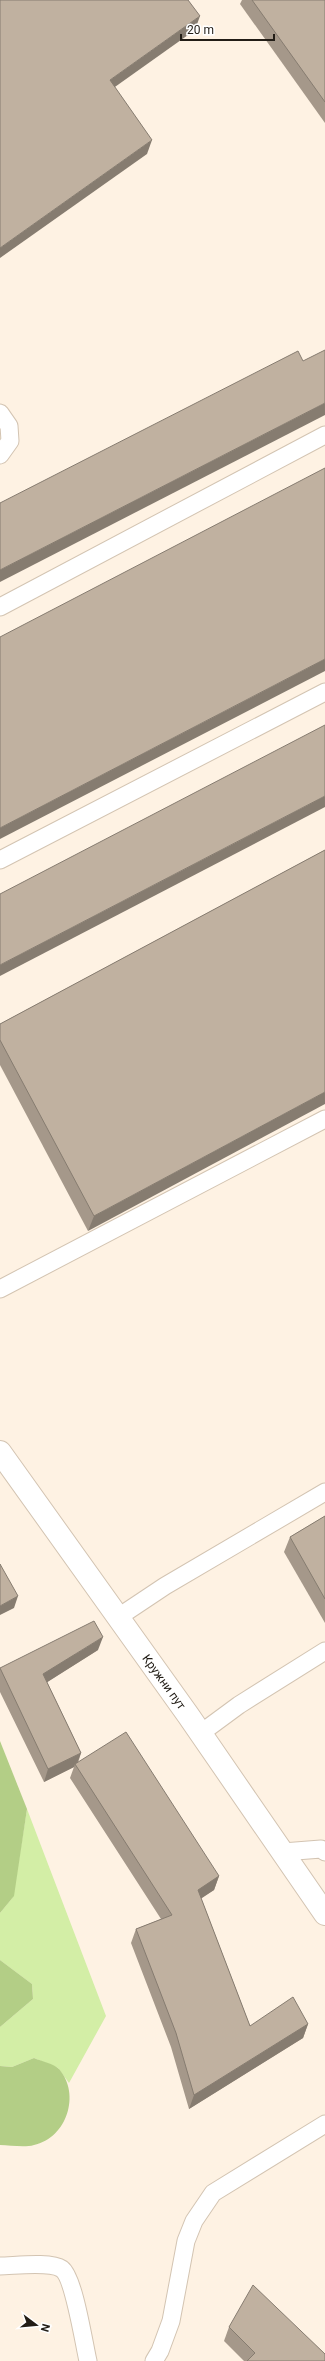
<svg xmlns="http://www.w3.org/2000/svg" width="325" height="2361" font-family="Roboto,sans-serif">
<rect width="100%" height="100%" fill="#fef2e3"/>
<path fill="#d3eea6" d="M27,1809L106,2016L69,2083L58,2068L34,2058L12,2067L0,2066V2027L33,1999L32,1984L0,1960V1913L13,1897Z"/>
<g fill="#b3ce86">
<path d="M0,1741L27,1809L14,1896L0,1913Z"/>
<path d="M0,1960L32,1984L33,1999L0,2027Z"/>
<path d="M34,2058C41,2061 54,2064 59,2069C81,2094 67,2138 34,2145C24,2148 10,2145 0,2145V2066L12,2067Z"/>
</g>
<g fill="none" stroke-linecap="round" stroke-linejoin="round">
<g stroke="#d3c4b2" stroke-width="19">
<g id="lane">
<path d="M0,413L9,426L10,441L0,455"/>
<path d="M0,607L325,435"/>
<path d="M0,860L325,692"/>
<path d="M0,1289L325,1119"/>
<path d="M117,1618L165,1586L325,1492"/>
<path d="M201,1733L239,1705L325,1651"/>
<path d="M283,1852L321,1849L325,1852"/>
<path d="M0,2266C14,2266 50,2261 62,2269C74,2278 84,2344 88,2361"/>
<path d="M154,2361L160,2351L171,2321L186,2241L194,2221L213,2193L325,2124"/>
</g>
</g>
<g stroke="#d3c4b2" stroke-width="24">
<path id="secondary" d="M0,1452L188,1715L325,1914"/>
</g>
<use href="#lane" stroke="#fff" stroke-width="17"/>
<use href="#secondary" stroke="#fff" stroke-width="22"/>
</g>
<g fill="#a5988a">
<path d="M242,0H325V123L240,4Z"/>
<path d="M325,850L88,1231L0,1065V1024Z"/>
<path d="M325,1516V1623L284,1552L290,1537Z"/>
<path d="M98,1650L47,1682L81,1753L78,1763L219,1876L214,1890L201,1898L250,2026L308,2024L303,2038L189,2109L171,2047L131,1943L136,1929L161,1919L70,1778L74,1767L44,1782L0,1692V1668Z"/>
<path d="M229,2327L325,2361H244L224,2341Z"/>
</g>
<g fill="#867c70">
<path d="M200,16L195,30L105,94L110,80Z"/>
<path d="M152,140L147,154L0,258V248Z"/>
<path d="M325,403V415L0,582V570Z"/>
<path d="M325,659V671L0,839V828Z"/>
<path d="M325,796V807L0,976V965Z"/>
<path d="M325,1092V1104L88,1231L94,1216Z"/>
<path d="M18,1596L14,1608L0,1615V1606Z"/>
<path d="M103,1637L98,1650L38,1688L43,1674Z"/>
<path d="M81,1753L76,1766L75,1764L74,1767L44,1782L48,1769Z"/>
<path d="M219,1876L214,1890L193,1904L198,1890Z"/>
<path d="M308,2024L303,2038L189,2109L194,2095Z"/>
</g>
<g fill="#c0b1a0" stroke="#867c70">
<path d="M0,0H188L200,16L110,80L152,140L0,248Z"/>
<path d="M252,0H325V102Z"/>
<path d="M325,350V403L0,570V503L298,351L303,361Z"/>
<path d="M325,468V659L0,828V637Z"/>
<path d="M325,725V796L0,965V894Z"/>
<path d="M325,850V1092L94,1216L0,1040V1024Z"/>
<path d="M325,1516V1599L290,1537Z"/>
<path d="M0,1564L18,1596L0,1606Z"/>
<path d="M94,1621L103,1637L43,1674L81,1753L48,1769L0,1668Z"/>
<path d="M126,1732L219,1876L198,1890L250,2026L293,1997L308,2024L194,2095L176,2033L136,1929L172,1915L75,1764Z"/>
<path d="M253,2285L325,2354V2361H247L255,2353L229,2327Z"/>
</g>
<g text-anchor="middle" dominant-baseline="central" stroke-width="3.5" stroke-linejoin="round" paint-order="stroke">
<g font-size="12" fill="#221d16" stroke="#fff">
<text transform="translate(164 1682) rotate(54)">Кружни пут</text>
</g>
</g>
<g transform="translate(36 2325) rotate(106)" stroke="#ffffff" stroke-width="3" paint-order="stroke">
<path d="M0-3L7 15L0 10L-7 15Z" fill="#221d16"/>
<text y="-6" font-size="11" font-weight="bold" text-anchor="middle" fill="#221d16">N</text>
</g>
<path d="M181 34v6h93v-6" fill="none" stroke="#221d16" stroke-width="2"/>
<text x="187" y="34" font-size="12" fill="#221d16" stroke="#ffffff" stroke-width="3" paint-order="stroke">20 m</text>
</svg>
